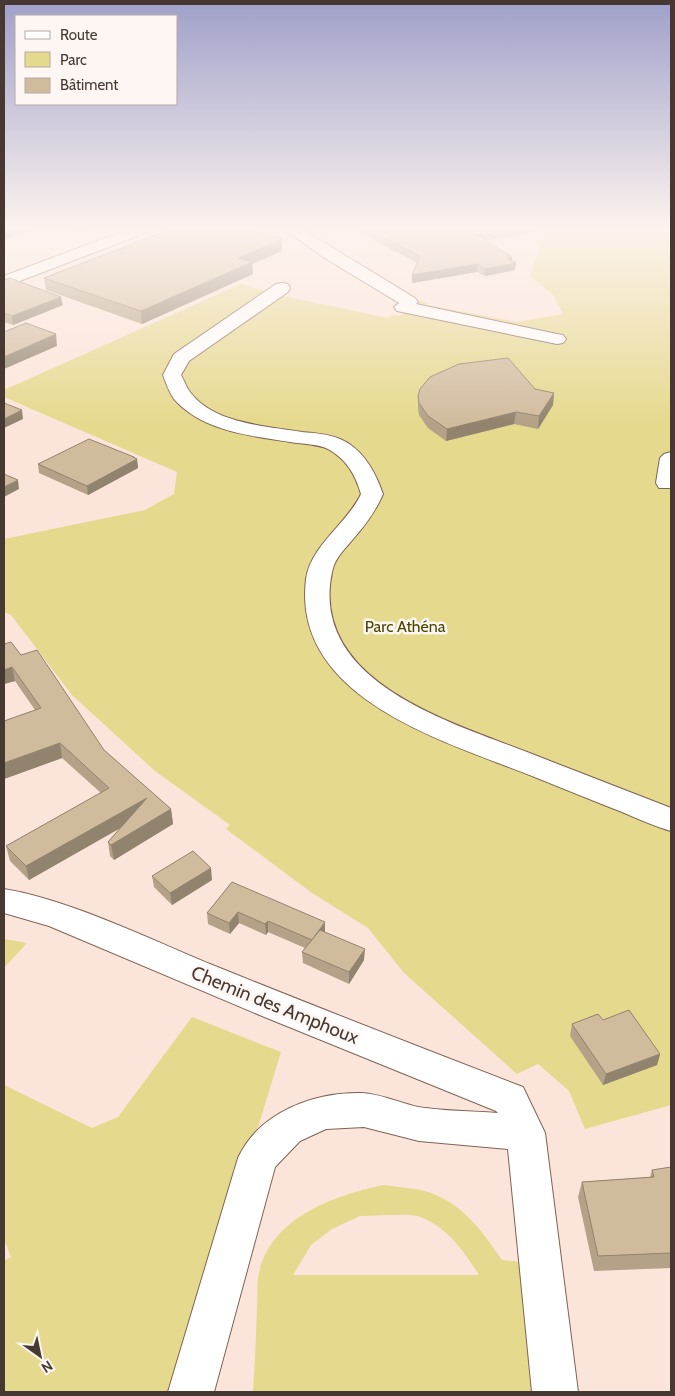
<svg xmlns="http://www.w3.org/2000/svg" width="675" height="1396" font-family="Cabin,sans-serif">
<rect width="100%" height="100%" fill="#fbe5da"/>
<g fill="#e5d98d" fill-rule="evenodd">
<path d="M550,229H671V1105L585,1129L569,1091L538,1064L517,1074L404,973L368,928L312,893L226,829L230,825L155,771L72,695L11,615L4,612V539L145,510L174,494L177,472L4,397V390L241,284L278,295L388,318L393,315L400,316L421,300L428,305L516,322L563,314L553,295L530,276L545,232Z"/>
<path d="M4,939L27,943L4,968Z"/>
<path d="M192,1017L281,1052L177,1392H4V1261L11,1257L4,1239V1085L92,1128L118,1117Z"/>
<path d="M383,1185C397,1187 412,1188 425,1191C462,1202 482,1231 502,1260L521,1262L533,1392H253C255,1364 256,1336 257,1308C258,1297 256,1284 259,1273C271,1217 334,1196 383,1185ZM389,1215C397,1215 408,1214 417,1216C446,1225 464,1251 479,1275H293L311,1245L332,1229L360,1216Z"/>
</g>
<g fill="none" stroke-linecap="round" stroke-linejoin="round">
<g stroke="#816252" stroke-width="2">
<g id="minor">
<path d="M129,229H151L148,232L4,287V276Z"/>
<path d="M284,229H302L415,298L418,302L416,304L557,334L563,335L566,339L563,343L557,344L397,311L394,307L399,303L323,257Z"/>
<path d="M282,283L288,284L290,288L288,292L189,361L181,375C184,380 186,387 190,392C214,424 266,426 302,432C314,433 329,434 340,439C363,449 375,471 383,494C377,508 369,520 359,532C349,545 335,556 332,572C309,682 451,722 527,752C575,771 623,789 671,808V831C654,826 638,819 622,812C593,801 565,789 537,778C451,743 291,701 306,579C311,545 347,524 361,494C355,474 347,460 328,449C318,444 302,444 290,442C251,436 202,431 174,399C169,392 166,383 163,375L174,354L276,284Z"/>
<path d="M671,452V488H659L656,483L660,458L664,454Z"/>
<path d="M4,889C70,900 147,938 210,964C314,1006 419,1047 523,1087L545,1133L578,1392H532L508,1149L419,1141L364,1127L326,1129L300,1141L275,1167L214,1392H168L238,1158C259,1112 314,1092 362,1093C381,1094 400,1103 418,1107C444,1111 471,1111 498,1113L496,1111L262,1016L49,926L4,913Z"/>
</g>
</g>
<use href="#minor" fill="#fff" fill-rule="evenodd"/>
</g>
<g fill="#b4a187">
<path d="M69,229H83L81,233Z"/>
<path d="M353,229H549L485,241L512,261L515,270L485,276L477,272L412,283L417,263Z"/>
<path d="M282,251L252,264L253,274L142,324L46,290L44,278Z"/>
<path d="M4,280L63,305L13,325L4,322Z"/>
<path d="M535,389L554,393L553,405L538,429L514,424L446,441L428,428L419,415L418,408V396Z"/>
<path d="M134,457V458L137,459L138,468L88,495L39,473L38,464Z"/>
<path d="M4,644L21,655L104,750L171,809L173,824L114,860L110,856L108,842L119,829L29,880L10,861L6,846L101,793L62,758L4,779V721L35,710L15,681L4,684Z"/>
<path d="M152,876L212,880L172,905L154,887Z"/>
<path d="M232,882L325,932L364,960L349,984L303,963L302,952L305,948L268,932L266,935L239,923L230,934L208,924L207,913Z"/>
<path d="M603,1020L660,1054L657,1065L603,1085L570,1036L572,1024Z"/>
<path d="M671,1167V1268L594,1271L578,1197L582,1182L650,1177L652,1170Z"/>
</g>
<g fill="#92836e">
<path d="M10,229H34L4,240V231Z"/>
<path d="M510,229H549L475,242L476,235Z"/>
<path d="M282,239V251L252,264L253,274L142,324L141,311L238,258Z"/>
<path d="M512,257V264L516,263L515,270L485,276V269L507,258Z"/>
<path d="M478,264L477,272L412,283V275Z"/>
<path d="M61,297L63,305L13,325L12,316Z"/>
<path d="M56,334L57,346L4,369V357Z"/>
<path d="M554,393L553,405L538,429L539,416Z"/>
<path d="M22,410L23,419L4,428V419Z"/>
<path d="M516,412L514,424L446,441L447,429Z"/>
<path d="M134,457L135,461L137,459L138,468L88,495L87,486Z"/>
<path d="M18,480L19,489L4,497V487Z"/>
<path d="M12,667L15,681L4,684V670Z"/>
<path d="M60,743L62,758L4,779V763Z"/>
<path d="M147,798L148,812L29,880L26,866Z"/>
<path d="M171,809L173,824L114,860L111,845Z"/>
<path d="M211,868L212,880L172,905L170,893Z"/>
<path d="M238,912L239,923L230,934L229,923Z"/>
<path d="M268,921V932L266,935L265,924Z"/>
<path d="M325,922V933L312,940Z"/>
<path d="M365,949L364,960L349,984V972Z"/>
<path d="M660,1054L657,1065L603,1085L606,1074Z"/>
</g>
<g fill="#d1bb9d" stroke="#92836e">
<path d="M171,229H245L282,239L238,258L252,262L141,311L44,278Z"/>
<path d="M367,229H510L476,235L512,257L507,258L516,263L485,269L478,264L412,275L420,256Z"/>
<path d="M10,278L61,297L12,316L4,313V280Z"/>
<path d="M26,323L56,334L4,357V332Z"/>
<path d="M508,358L535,389L554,393L539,416L516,412L447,429L428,416L419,403L418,396L420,389L430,377L459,364Z"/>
<path d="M4,403L22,410L4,419Z"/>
<path d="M89,439L134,457H133L137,459L87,486L38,464Z"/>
<path d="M4,474L18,480L4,487Z"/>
<path d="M11,642L21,655L37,650L104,750L171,809L111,845L108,842L147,798L26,866L6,846L109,788L60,743L4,763V721L41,708L12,667L4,670V644Z"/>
<path d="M193,851L211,868L170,893L152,876Z"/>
<path d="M232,882L325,922L312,940L268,921L265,924L238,912L229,923L207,913Z"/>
<path d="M320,930L365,949L349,972L302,952Z"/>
<path d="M629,1010L660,1054L606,1074L572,1024L598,1014L603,1020Z"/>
<path d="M671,1167V1253L598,1256L582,1182L654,1177L652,1170Z"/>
</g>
<linearGradient id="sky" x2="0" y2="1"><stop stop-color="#9fa0ca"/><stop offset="0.54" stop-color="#fdf3ee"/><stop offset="1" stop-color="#fdf3ee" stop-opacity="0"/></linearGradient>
<rect width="675" height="424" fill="url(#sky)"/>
<g text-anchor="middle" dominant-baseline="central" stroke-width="5" stroke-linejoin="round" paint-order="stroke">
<g font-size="16" fill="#4d4400" stroke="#fdf6f2">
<text x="405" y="626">Parc Athéna</text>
</g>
<g font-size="19" fill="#473932" stroke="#fdf6f2">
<text transform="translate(275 1005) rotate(22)">Chemin des Amphoux</text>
</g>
</g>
<rect width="675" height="1396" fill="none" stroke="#473932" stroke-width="10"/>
<rect x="15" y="15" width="162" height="90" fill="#fdf6f2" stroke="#b4aaa5"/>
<rect x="25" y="31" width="25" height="8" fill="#ffffff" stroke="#b4aaa5"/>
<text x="60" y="40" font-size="15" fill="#473932">Route</text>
<rect x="25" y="52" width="25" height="15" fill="#e5d98d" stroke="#b4aaa5"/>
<text x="60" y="65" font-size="15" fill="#473932">Parc</text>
<rect x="25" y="78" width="25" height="15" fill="#d1bb9d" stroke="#b4aaa5"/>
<text x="60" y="90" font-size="15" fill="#473932">Bâtiment</text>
<g transform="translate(40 1356) rotate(147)" stroke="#fdf6f2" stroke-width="4" paint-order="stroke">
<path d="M0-4L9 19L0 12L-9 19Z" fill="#473932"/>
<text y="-8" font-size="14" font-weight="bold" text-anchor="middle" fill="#473932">N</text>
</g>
</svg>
